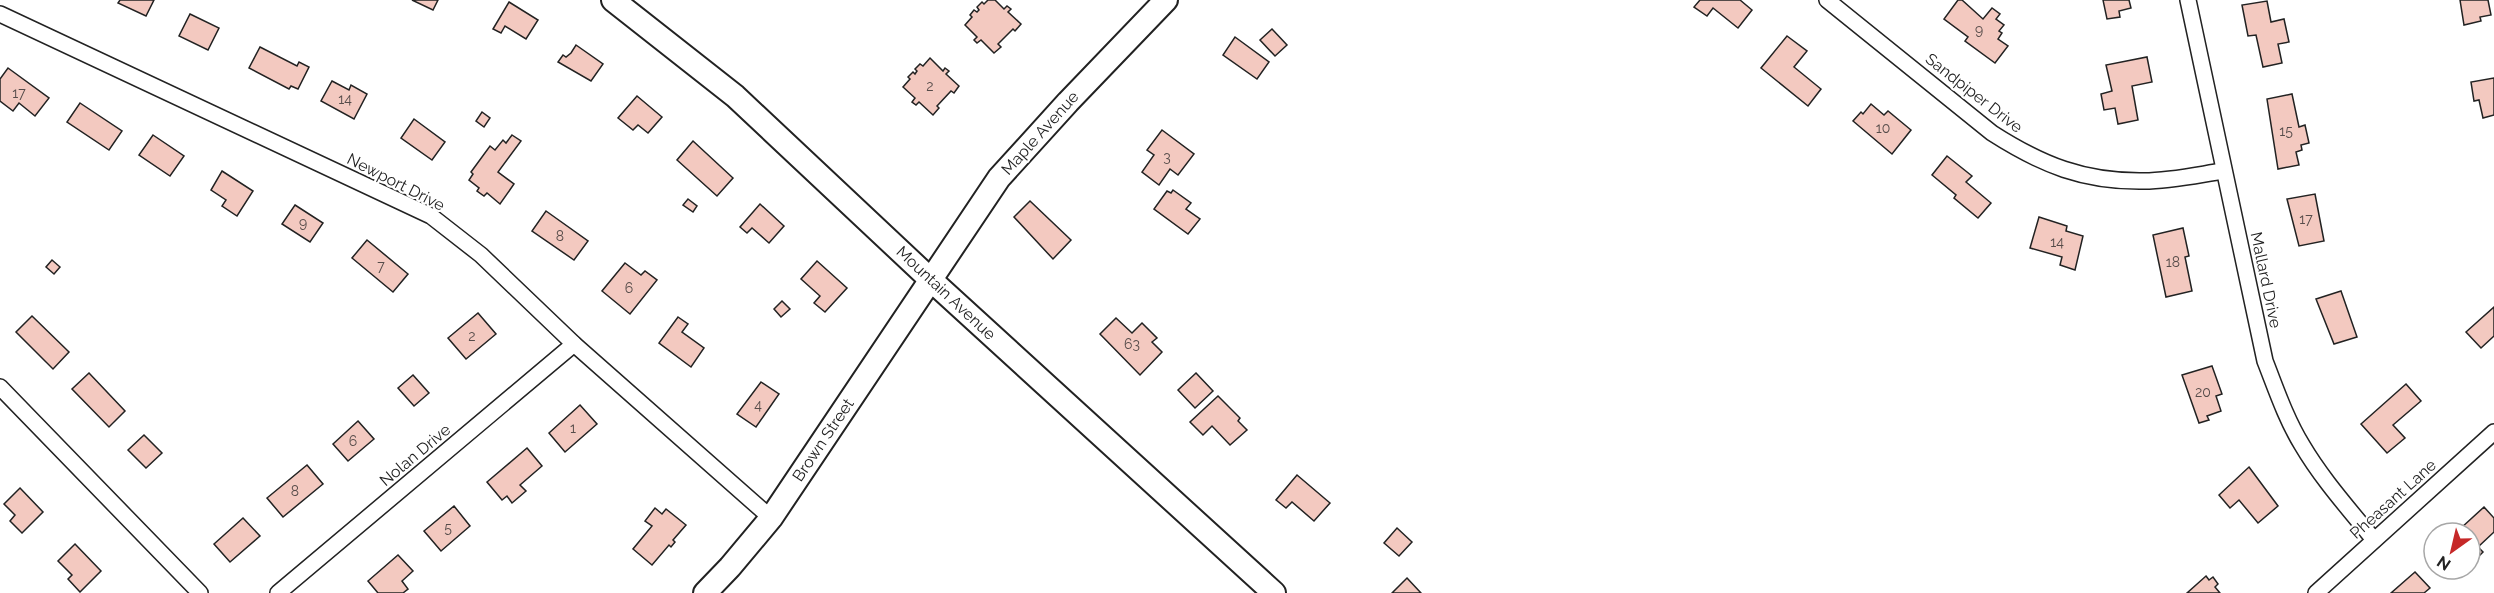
<svg xmlns="http://www.w3.org/2000/svg" width="2494" height="593" font-family="Raleway,sans-serif">
<rect width="100%" height="100%" fill="#fff"/>
<g fill="#f3c9c0" stroke="#222" stroke-width="1.5">
<path d="M120,0H154L146,16L118,3Z"/>
<path d="M412,0H438L433,10Z"/>
<path d="M988,0H995L1004,9L1007,6L1011,9L1008,12L1021,24L1015,31L1013,29L998,44L1001,47L994,53L981,40L977,43L974,40L977,37L965,25L972,17L970,15L974,10L977,12L979,10L977,7L982,2L984,4Z"/>
<path d="M1700,0H1740L1752,10L1738,28L1713,8L1707,16L1694,7Z"/>
<path d="M1958,0H1962L1983,19L1992,8L2000,14L1996,19L2004,25L1999,31L2002,33L1998,39L2008,46L1995,63L1965,41L1968,37L1944,19Z"/>
<path d="M2103,0H2129L2131,8L2119,11L2120,17L2107,19Z"/>
<path d="M2460,0H2488L2491,15L2480,17L2481,21L2464,25Z"/>
<path d="M2267,1L2271,22L2284,19L2289,42L2278,44L2282,63L2263,67L2256,35L2248,36L2242,5Z"/>
<path d="M509,2L538,20L526,39L505,26L501,33L493,29Z"/>
<path d="M190,14L219,28L208,50L179,36Z"/>
<path d="M1272,29L1287,45L1275,56L1260,40Z"/>
<path d="M1787,36L1807,51L1794,67L1821,89L1808,106L1761,68Z"/>
<path d="M1235,37L1269,62L1257,79L1223,55Z"/>
<path d="M576,45L603,64L591,81L558,62L563,55L566,57L571,53Z"/>
<path d="M260,47L297,66L299,62L309,67L298,89L291,86L289,89L249,68Z"/>
<path d="M2147,57L2152,82L2132,86L2138,120L2118,124L2115,108L2104,110L2101,94L2112,91L2106,65Z"/>
<path d="M930,58L943,71L945,68L949,71L946,74L959,86L954,93L951,91L937,106L939,108L933,115L919,102L916,105L912,102L915,98L903,87L910,79L908,77L913,72L915,74L917,71L915,69L920,64L923,66Z"/>
<path d="M8,68L49,98L35,116L19,103L13,111L0,101V79Z"/>
<path d="M2494,78V115L2483,118L2479,100L2474,101L2471,82Z"/>
<path d="M332,81L349,90L351,85L367,94L354,119L321,101Z"/>
<path d="M2292,94L2299,127L2305,125L2309,143L2301,145L2302,150L2296,152L2299,165L2278,169L2267,99Z"/>
<path d="M637,96L662,117L648,133L638,125L633,130L618,118Z"/>
<path d="M80,103L122,131L109,150L67,122Z"/>
<path d="M1871,104L1884,115L1888,111L1911,130L1892,154L1853,121L1861,112L1863,114Z"/>
<path d="M482,112L490,118L484,127L476,121Z"/>
<path d="M414,119L445,142L432,160L401,138Z"/>
<path d="M1162,130L1194,154L1178,175L1170,169L1159,185L1142,172L1154,155L1147,150Z"/>
<path d="M153,135L184,156L170,176L139,155Z"/>
<path d="M512,135L521,141L498,172L514,184L500,204L487,193L484,196L477,191L479,188L469,180L473,174L471,172L490,146L495,150L503,140L506,143Z"/>
<path d="M693,141L733,178L717,196L677,160Z"/>
<path d="M1947,156L1972,176L1966,182L1991,203L1978,218L1954,198L1956,195L1932,175Z"/>
<path d="M222,171L253,191L237,216L222,206L226,200L211,190Z"/>
<path d="M1173,190L1191,203L1186,209L1200,219L1188,234L1154,209L1167,191L1171,193Z"/>
<path d="M2315,194L2324,241L2299,246L2287,199Z"/>
<path d="M688,199L697,206L693,212L683,205Z"/>
<path d="M1030,201L1071,240L1053,259L1014,217Z"/>
<path d="M760,204L784,226L769,243L752,228L747,233L740,227Z"/>
<path d="M295,205L323,223L310,242L282,224Z"/>
<path d="M546,211L588,241L574,260L532,231Z"/>
<path d="M2039,217L2067,226L2066,231L2083,236L2075,270L2060,265L2062,257L2030,248Z"/>
<path d="M2183,228L2189,256L2185,257L2192,291L2166,297L2153,235Z"/>
<path d="M367,240L408,274L393,292L352,258Z"/>
<path d="M52,260L60,267L54,274L46,267Z"/>
<path d="M817,261L847,288L825,312L814,303L820,296L801,279Z"/>
<path d="M625,263L641,275L645,271L657,280L630,314L602,291Z"/>
<path d="M2341,291L2357,337L2334,344L2316,299Z"/>
<path d="M782,301L790,309L781,317L774,309Z"/>
<path d="M2494,307V336L2481,348L2466,332Z"/>
<path d="M478,313L496,334L466,359L448,338Z"/>
<path d="M32,316L69,352L53,369L16,332Z"/>
<path d="M678,317L688,324L682,332L704,348L691,367L659,343Z"/>
<path d="M1116,318L1132,333L1142,323L1157,338L1152,342L1162,352L1140,375L1100,334Z"/>
<path d="M2212,366L2222,394L2216,396L2221,411L2207,416L2209,420L2199,423L2182,375Z"/>
<path d="M89,373L125,411L109,427L72,389Z"/>
<path d="M1196,373L1213,391L1195,408L1178,390Z"/>
<path d="M413,375L429,393L414,406L398,388Z"/>
<path d="M761,382L779,394L756,427L737,414Z"/>
<path d="M2406,384L2421,401L2393,425L2405,438L2387,453L2361,424Z"/>
<path d="M1218,396L1240,418L1238,421L1247,430L1230,445L1212,426L1203,435L1190,422Z"/>
<path d="M580,405L597,424L565,452L549,433Z"/>
<path d="M358,421L374,439L348,461L333,444Z"/>
<path d="M144,435L162,453L146,468L128,450Z"/>
<path d="M527,448L542,466L520,485L526,491L512,503L507,496L502,500L487,482Z"/>
<path d="M307,465L323,484L283,517L267,498Z"/>
<path d="M2249,467L2278,506L2258,523L2239,500L2230,508L2219,495Z"/>
<path d="M1297,475L1330,503L1314,521L1292,502L1286,508L1276,500Z"/>
<path d="M20,488L43,512L22,533L10,521L15,515L4,504Z"/>
<path d="M454,506L470,526L441,551L424,531Z"/>
<path d="M2484,507L2494,518V532L2478,547L2483,552L2474,561L2470,558V533H2465L2461,528Z"/>
<path d="M655,508L662,514L666,509L686,525L673,540L675,542L671,547L669,545L652,565L633,549L652,526L645,521Z"/>
<path d="M243,518L260,536L230,562L214,544Z"/>
<path d="M1397,528L1412,542L1399,556L1384,543Z"/>
<path d="M75,544L101,571L80,592L68,579L72,575L58,561Z"/>
<path d="M398,555L413,571L402,581L408,589L403,593H378L368,581Z"/>
<path d="M2415,572L2430,588L2424,593H2391Z"/>
<path d="M2206,576L2209,580L2213,577L2218,584L2215,587L2220,593H2187Z"/>
<path d="M1407,578L1421,593H1392Z"/>
</g>
<g fill="none" stroke-linecap="round" stroke-linejoin="round">
<g stroke="#222" stroke-width="18">
<g id="street">
<path d="M1827,0L1992,133C2042,165 2084,182 2144,181C2170,181 2197,175 2223,171"/>
<path d="M2188,0L2265,361C2276,389 2286,419 2302,445C2322,479 2349,509 2374,540"/>
<path d="M0,14L431,216L481,255L574,344L771,518"/>
<path d="M0,387L200,593"/>
<path d="M278,593L574,344"/>
<path d="M2316,593L2494,432"/>
</g>
</g>
<g stroke="#222" stroke-width="26">
<g id="secondary">
<path d="M613,0L735,96L931,280L1274,593"/>
<path d="M705,593L730,567L771,518L999,178L1068,102L1166,0"/>
</g>
</g>
<use href="#street" stroke="#fff" stroke-width="15"/>
<use href="#secondary" stroke="#fff" stroke-width="22"/>
</g>
<g text-anchor="middle" dominant-baseline="central" stroke-width="4.5" stroke-linejoin="round" paint-order="stroke">
<g font-size="14" fill="#564c4a">
<text x="1979" y="30">9</text>
<text x="930" y="86">2</text>
<text x="19" y="93">17</text>
<text x="345" y="99">14</text>
<text x="1883" y="128">10</text>
<text x="2286" y="131">15</text>
<text x="1167" y="157">3</text>
<text x="2306" y="219">17</text>
<text x="303" y="223">9</text>
<text x="560" y="236">8</text>
<text x="2057" y="242">14</text>
<text x="2173" y="262">18</text>
<text x="381" y="266">7</text>
<text x="629" y="288">6</text>
<text x="472" y="336">2</text>
<text x="1132" y="344">63</text>
<text x="2203" y="392">20</text>
<text x="758" y="405">4</text>
<text x="573" y="428">1</text>
<text x="353" y="441">6</text>
<text x="295" y="491">8</text>
<text x="448" y="528">5</text>
</g>
<g font-size="16" fill="#222" stroke="#fff">
<text transform="translate(1974 93) rotate(38)">Sandpiper Drive</text>
<text transform="translate(1040 133) rotate(-48)">Maple Avenue</text>
<text transform="translate(396 182) rotate(27)">Newport Drive</text>
<text transform="translate(2266 280) rotate(78)">Mallard Drive</text>
<text transform="translate(946 293) rotate(43)">Mountain Avenue</text>
<text transform="translate(823 440) rotate(-56)">Brown Street</text>
<text transform="translate(415 455) rotate(-40)">Nolan Drive</text>
<text transform="translate(2393 499) rotate(-42)">Pheasant Lane</text>
</g>
</g>
<g transform="translate(2452 551) rotate(214)"><circle r="28" fill="#ffffff" stroke="#a7a7a7" stroke-width="1.5"/>
<path d="M0-4.5L10 22L0 15L-10 22Z" fill="#c62828"/>
<text y="-9" font-size="16" font-weight="bold" text-anchor="middle" fill="#222222">N</text>
</g>
</svg>
